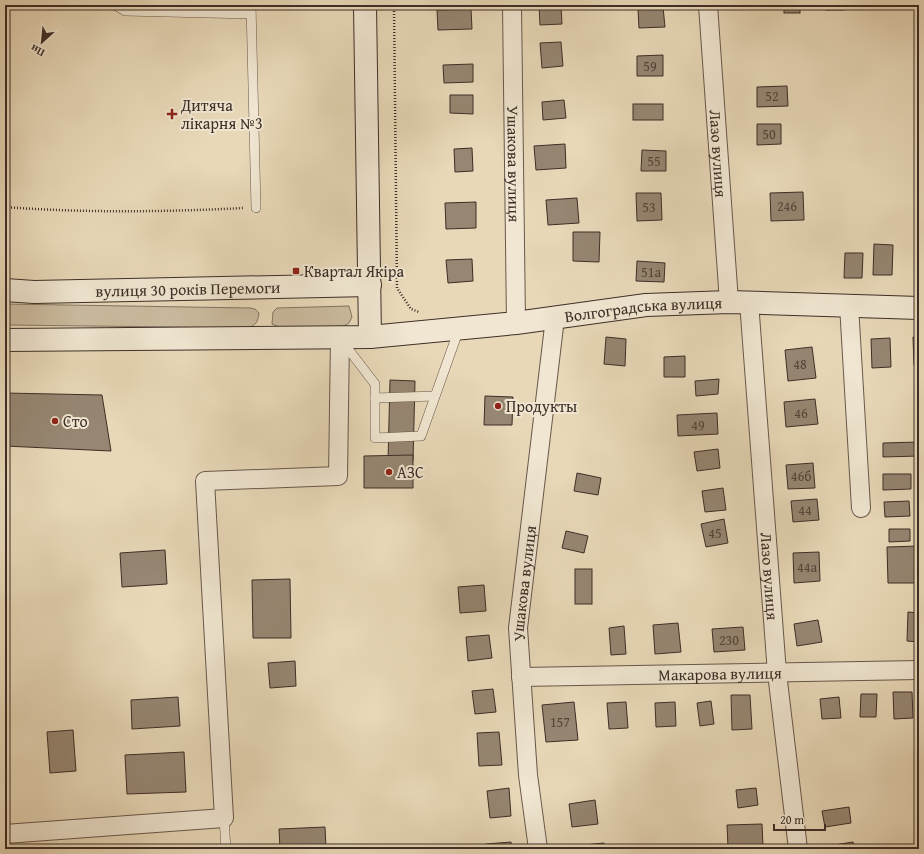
<svg xmlns="http://www.w3.org/2000/svg" width="924" height="854" font-family="'Gentium Book Plus',serif">
<rect width="100%" height="100%" fill="#e8d8b8"/>
<filter id="stains"><feTurbulence type="fractalNoise" baseFrequency=".005" numOctaves="4"/><feColorMatrix values="0 0 0 0 .2 0 0 0 0 .09 0 0 0 0 .02 0 0 0 .5 -.17"/></filter>
<radialGradient id="worn" r=".72"><stop offset=".6" stop-color="#630" stop-opacity="0"/><stop offset="1" stop-color="#630" stop-opacity=".3"/></radialGradient>
<g fill="#cbbb9f" stroke="#847463">
<path d="M5,304L250,308L255,309L259,313C258,322 256,325 248,328L9,325L5,324Z"/>
<path d="M349,306L352,317L349,323L342,327L282,328L272,324L273,312L277,308Z"/>
</g>
<g fill="#968672" stroke="#3d2e27">
<path d="M539,5H561L562,24L540,25Z"/>
<rect x="738" y="5" width="16" height="3"/>
<rect x="784" y="5" width="16" height="8"/>
<rect x="826" y="5" width="18" height="5"/>
<path d="M663,7L665,27L639,28L638,9Z"/>
<path d="M471,9L472,29L438,30L437,10Z"/>
<path d="M561,42L563,66L542,68L540,43Z"/>
<path d="M663,55V76H637V56Z"/>
<path d="M473,64V82L444,83L443,65Z"/>
<path d="M787,86L788,106L757,107V87Z"/>
<path d="M450,95H473V114L450,113Z"/>
<path d="M564,100L566,118L543,120L542,102Z"/>
<rect x="633" y="104" width="30" height="16"/>
<path d="M757,124H781V144L757,145Z"/>
<path d="M565,144L566,168L536,170L534,146Z"/>
<path d="M472,148L473,171L455,172L454,149Z"/>
<path d="M642,150L666,151V171H641Z"/>
<path d="M803,192L804,220L771,221L770,193Z"/>
<path d="M636,193H661L662,220L637,221Z"/>
<path d="M577,198L579,223L548,225L546,200Z"/>
<path d="M476,202V228L446,229L445,203Z"/>
<path d="M573,232H600L599,262L573,261Z"/>
<path d="M874,244L893,245L892,275H873Z"/>
<path d="M845,253H863L862,278H844Z"/>
<path d="M472,259L473,281L448,283L446,260Z"/>
<path d="M637,261L665,263L664,282L636,281Z"/>
<path d="M606,337L626,339L625,366L604,364Z"/>
<path d="M913,337H919V365H914Z"/>
<path d="M890,338L891,367L872,368L871,339Z"/>
<path d="M812,347L816,378L788,381L785,350Z"/>
<path d="M685,356V377H664V357Z"/>
<path d="M719,379L718,394L696,396L695,381Z"/>
<path d="M390,380L415,381L413,461H388Z"/>
<path d="M5,393L102,395L111,451L5,446Z"/>
<path d="M485,396L513,397L512,425H484Z"/>
<path d="M815,399L818,424L786,427L784,402Z"/>
<path d="M717,413L718,434L678,436L677,415Z"/>
<path d="M919,442V456L883,457V443Z"/>
<path d="M718,449L720,468L697,471L694,452Z"/>
<path d="M413,455V488H364V456Z"/>
<path d="M813,463L815,488L788,489L786,465Z"/>
<path d="M577,473L601,478L598,495L574,491Z"/>
<path d="M883,474H911V489L883,490Z"/>
<path d="M723,488L726,510L705,512L702,491Z"/>
<path d="M817,499L819,520L793,522L791,501Z"/>
<path d="M909,501L910,516L885,517L884,502Z"/>
<path d="M724,519L728,543L706,547L701,524Z"/>
<path d="M889,529H910V541L889,542Z"/>
<path d="M566,531L588,536L584,553L562,548Z"/>
<path d="M919,546V583H888L887,547Z"/>
<path d="M165,550L167,584L122,587L120,553Z"/>
<path d="M819,552L820,581L794,583L793,553Z"/>
<rect x="575" y="569" width="17" height="35"/>
<path d="M290,579L291,638H253L252,580Z"/>
<path d="M484,585L486,611L460,613L458,587Z"/>
<path d="M908,612L919,613V642L907,641Z"/>
<path d="M818,620L822,642L797,646L794,624Z"/>
<path d="M678,623L681,652L655,654L653,625Z"/>
<path d="M624,626L626,654L611,655L609,628Z"/>
<path d="M743,627L745,650L714,652L712,629Z"/>
<path d="M489,635L492,658L468,661L466,637Z"/>
<path d="M295,661L296,686L270,688L268,663Z"/>
<path d="M493,689L496,712L475,714L472,691Z"/>
<path d="M893,692H912L913,718L894,719Z"/>
<path d="M861,694H877L876,717H860Z"/>
<path d="M731,695H750L752,729L732,730Z"/>
<path d="M178,697L180,726L132,729L131,700Z"/>
<path d="M839,697L841,718L822,719L820,699Z"/>
<path d="M711,701L714,724L700,726L697,703Z"/>
<path d="M574,702L578,740L546,742L542,705Z"/>
<path d="M626,702L628,728L609,729L607,703Z"/>
<path d="M675,702L676,726L656,727L655,703Z"/>
<path d="M73,730L76,771L50,773L47,732Z"/>
<path d="M499,732L502,765L479,766L477,733Z"/>
<path d="M184,752L186,792L127,794L125,755Z"/>
<path d="M509,788L511,816L490,818L487,791Z"/>
<path d="M756,788L758,805L738,808L736,790Z"/>
<path d="M595,800L598,824L572,827L569,804Z"/>
<path d="M849,807L851,823L825,827L822,811Z"/>
<path d="M762,824L763,846L728,847L727,825Z"/>
<path d="M325,827L326,849H280L279,829Z"/>
<path d="M511,842L512,849H487L486,844Z"/>
<path d="M853,842L855,849H829L828,846Z"/>
<path d="M604,843L605,849H574L573,846Z"/>
</g>
<g fill="none" stroke-linecap="round" stroke-linejoin="round">
<g stroke="#68584b" stroke-width="10">
<g id="lane">
<path d="M115,5L125,11L251,14"/>
<path d="M251,5L256,208"/>
<path d="M342,341L375,384V438L421,436L459,329"/>
<path d="M375,398L435,396"/>
<path d="M224,818L226,849"/>
</g>
</g>
<g stroke="#68584b" stroke-width="20">
<g id="street">
<path id="s1" d="M512,5L516,323"/>
<path id="s2" d="M708,5L729,302"/>
<path id="s3" d="M749,302L777,673L798,849"/>
<path d="M849,305L861,508"/>
<path id="s4" d="M521,677L919,670"/>
<path d="M5,834L224,818L205,481L338,476L340,338"/>
<path id="s5" d="M538,849L528,775L518,628L555,318"/>
</g>
</g>
<g stroke="#3d2e27" stroke-width="24">
<g id="secondary">
<path d="M365,5L370,337"/>
<path id="s6" d="M5,290L34,292L370,285"/>
<path id="s7" d="M5,340L370,337L516,323L646,305L729,302L919,308"/>
</g>
</g>
<g stroke="#3d2e27" stroke-width="2.5" stroke-dasharray="1 2" stroke-linecap="butt">
<path d="M394,5L397,288L411,309L419,312"/>
<path d="M5,207C85,213 164,212 244,208"/>
</g>
<use href="#lane" stroke="#f0e6d1" stroke-width="9"/>
<use href="#street" stroke="#f0e6d1" stroke-width="18"/>
<use href="#secondary" stroke="#f0e6d1" stroke-width="22"/>
</g>
<g fill="#8f2418" stroke="#f0e6d1" stroke-width="1.5">
<path d="M170 108h4v4h4v4h-4v4h-4v-4h-4v-4h4z"/>
<rect x="292" y="267" width="8" height="8" rx="2"/>
<circle cx="498" cy="406" r="4"/>
<circle cx="55" cy="421" r="4"/>
<circle cx="389" cy="472" r="4"/>
</g>
<g text-anchor="middle" dominant-baseline="central" stroke-width="4" stroke-linejoin="round" paint-order="stroke">
<g font-size="14" fill="#53443a">
<text x="650" y="66">59</text>
<text x="772" y="96">52</text>
<text x="769" y="134">50</text>
<text x="654" y="161">55</text>
<text x="787" y="206">246</text>
<text x="649" y="207">53</text>
<text x="651" y="272">51а</text>
<text x="800" y="364">48</text>
<text x="801" y="413">46</text>
<text x="698" y="425">49</text>
<text x="801" y="476">46б</text>
<text x="805" y="510">44</text>
<text x="715" y="533">45</text>
<text x="807" y="567">44а</text>
<text x="729" y="640">230</text>
<text x="560" y="722">157</text>
</g>
<g font-size="16" fill="#3d2e27" stroke="#f0e6d1" text-anchor="start">
<text x="181" y="105">Дитяча<tspan x="181" dy="18">лікарня №3</tspan></text>
<text x="304" y="271">Квартал Якіра</text>
<text x="506" y="406">Продукты</text>
<text x="63" y="421">Сто</text>
<text x="397" y="472">АЗС</text>
</g>
<g font-size="16" fill="#3d2e27" stroke="#f0e6d1">
<text stroke="none"><textPath href="#s2" startOffset="149">Лазо вулиця</textPath></text>
<text stroke="none"><textPath href="#s1" startOffset="159">Ушакова вулиця</textPath></text>
<text stroke="none"><textPath href="#s6" startOffset="183">вулиця 30 років Перемоги</textPath></text>
<text stroke="none"><textPath href="#s7" startOffset="640">Волгоградська вулиця</textPath></text>
<text stroke="none"><textPath href="#s3" startOffset="275">Лазо вулиця</textPath></text>
<text stroke="none"><textPath href="#s5" startOffset="267">Ушакова вулиця</textPath></text>
<text stroke="none"><textPath href="#s4" startOffset="199">Макарова вулиця</textPath></text>
</g>
</g>
<rect width="924" height="854" fill="none" stroke="#e8d8b8" stroke-width="20"/>
<rect x="6" y="6" width="912" height="842" fill="none" stroke="#3d2e27" stroke-width="2"/>
<rect x="10" y="10" width="904" height="834" fill="none" stroke="#3d2e27"/>
<g transform="translate(42 42) rotate(207)" stroke="#f0e6d1" stroke-width="3" paint-order="stroke">
<path d="M0-3L7 15L0 10L-7 15Z" fill="#3d2e27"/>
<text y="-6" font-size="11" font-weight="bold" text-anchor="middle" fill="#3d2e27">Пн</text>
</g>
<path d="M774 824v6h51v-6" fill="none" stroke="#3d2e27" stroke-width="2"/>
<text x="780" y="824" font-size="12" fill="#3d2e27" stroke="#f0e6d1" stroke-width="3" paint-order="stroke">20 m</text>
<rect width="100%" height="100%" filter="url(#stains)"/>
<rect width="100%" height="100%" fill="url(#worn)"/>
</svg>
